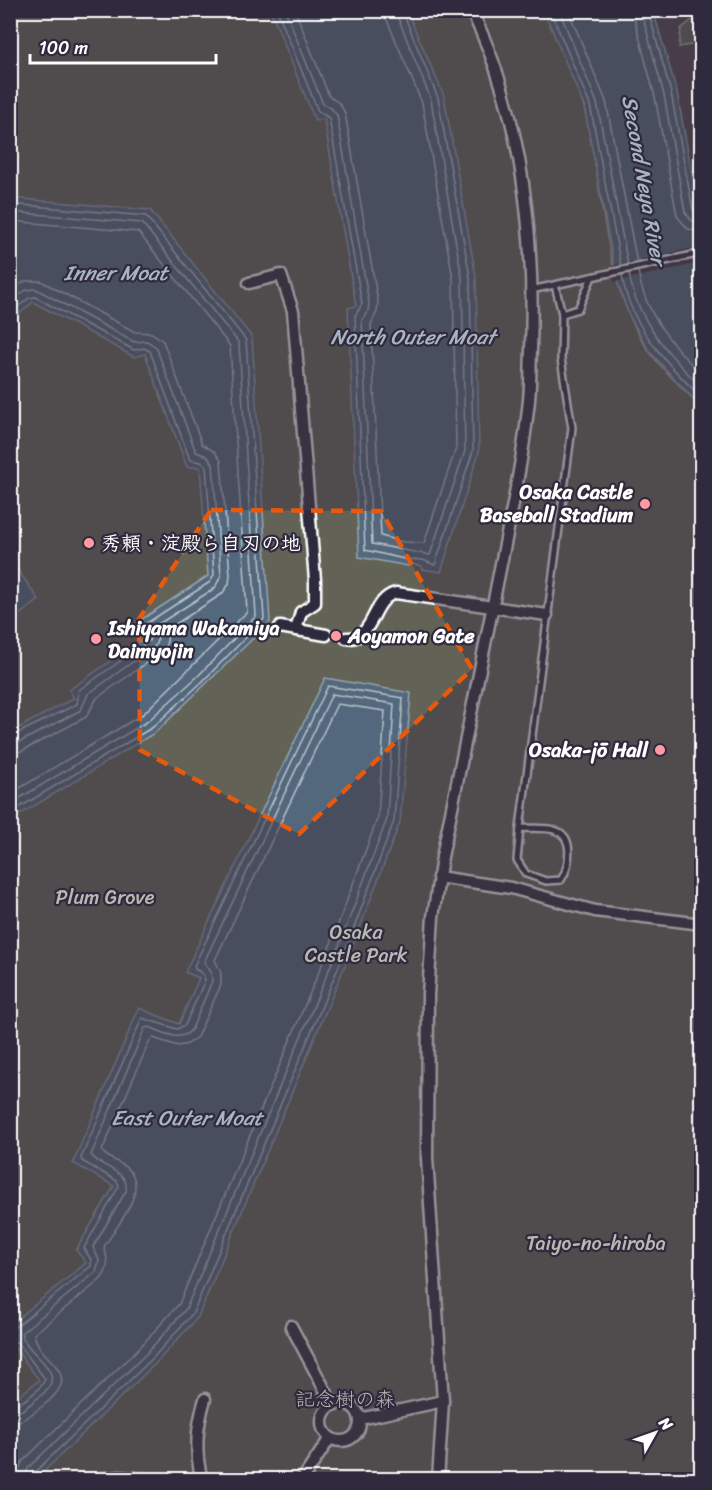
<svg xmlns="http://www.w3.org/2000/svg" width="712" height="1490" font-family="Sriracha,'Klee One',sans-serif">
<rect width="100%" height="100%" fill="#423846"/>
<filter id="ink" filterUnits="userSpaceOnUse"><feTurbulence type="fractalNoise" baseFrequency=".0167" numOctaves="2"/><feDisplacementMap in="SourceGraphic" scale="12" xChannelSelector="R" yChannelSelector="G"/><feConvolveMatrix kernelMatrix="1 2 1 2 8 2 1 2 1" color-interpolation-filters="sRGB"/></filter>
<g filter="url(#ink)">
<path fill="#4f424d" d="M653,11H701V223L677,92Z"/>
<g fill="#626457" stroke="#b0b2ab" stroke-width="1.5">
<path d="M10,11H544C557,42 576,75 584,108C604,185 601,273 643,342C658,367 681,386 701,407V1479H11Z"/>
<path d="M701,18V43L679,47L681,29L692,20Z"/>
</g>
<g fill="#52687d" stroke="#97a4b1" stroke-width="1.5">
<path d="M653,10L677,92L701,223V407L650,352L629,315L617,281L584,106L544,11Z"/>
<path d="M271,11H407L444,96L476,277L479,452L441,572L422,569V566L409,564L408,566L359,557L348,308L356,306L324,119L315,121Z"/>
<path d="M11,198L150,210L252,337L270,622L156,732L11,820V732L74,698L69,690L145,637L136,623L208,576L200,467H187L145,354L134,357L33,302L11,321Z"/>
<path d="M11,560L39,600L11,621H10Z"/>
<path d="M325,678L411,693L400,822L351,951L198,1317L156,1363L36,1479H11V1402L39,1380L11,1343V1324L86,1263L76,1250L114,1186L73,1163L139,1008L179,1024L199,978L185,972Z"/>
</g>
<path fill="#423846" d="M701,246V263L614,282L612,266Z"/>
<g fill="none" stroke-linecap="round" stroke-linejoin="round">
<g stroke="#bac3cb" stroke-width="1.5">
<path d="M277,10L318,111L329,118L362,304L355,316L365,550L404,559L423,560L435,565L473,451L470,277L438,98L402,10"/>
<path d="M285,10L323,104L331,108L337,115L369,303L368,311L362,320L372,544L430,555L465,451L462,278L431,100L395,10"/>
<path d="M295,10L329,96L339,103L345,113L378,302L377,312L371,324L381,536L403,542L424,543L456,448L453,279L422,103L387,20L386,10"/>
<path d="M550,10L590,105L621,266"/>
<path d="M559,10L597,103L628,265"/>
<path d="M568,10L606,101L637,263"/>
<path d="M632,10L655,97L677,216L688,229L702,232"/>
<path d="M641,10L664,95L685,212L691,220L702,223"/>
<path d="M648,10L671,93L693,210L702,215"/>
<path d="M10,204L146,216L246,340L264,619L202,682L153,727L10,813"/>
<path d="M10,212L142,223L239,343L256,616L197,677L148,721L10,804"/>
<path d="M10,221L138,232L230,346L247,612L143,714L10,794"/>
<path d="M638,271C644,313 673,346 702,375"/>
<path d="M629,273C636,320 670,356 702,388"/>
<path d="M622,275C629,325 667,364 702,398"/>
<path d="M10,291L25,281H41L135,332L152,333L163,341L202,444L215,452L221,461L230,575L229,584L222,594L168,629L167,642L162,652L97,698L86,717L22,751L10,753"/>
<path d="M10,303L26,290L36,289L134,342L147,341L156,347L196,452L207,456L213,464L221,575L215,588L157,625L158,638L155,646L88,694L81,710L18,743L10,744"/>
<path d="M10,313L29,298L35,297L134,350L144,348L150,351L190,460L201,462L206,466L214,575L210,582L147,623L151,635L149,641L79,690L77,704L10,737"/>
<path d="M10,1328L17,1326L91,1266V1260L84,1248L119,1186L117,1181L82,1161L81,1158L142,1018L177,1029L185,1025L205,980L203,974L195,969L194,966L328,686L403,698L394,821L346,949L193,1313L152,1359L34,1473L32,1480"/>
<path d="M10,1340L18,1343L45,1379C42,1389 21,1405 10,1406"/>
<path d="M10,1414C22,1413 30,1404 39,1397C73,1371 28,1358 21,1333L96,1272L99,1260L93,1247L126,1191C129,1169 101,1169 91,1155L145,1028L149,1027C163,1032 180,1044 192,1029L212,981L211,972L204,962L332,694L394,704L387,819L339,946L186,1309L146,1354L28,1468L24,1480"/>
<path d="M10,1423C24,1422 33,1413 44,1405C87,1371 39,1363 34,1334L100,1280C110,1269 108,1260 104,1247C115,1228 149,1191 129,1170C122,1162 108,1160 102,1151L150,1040L153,1038L178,1046L188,1044L197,1037L221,985V973L215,960L337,704L385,711L378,817L331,943L179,1304L140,1347L22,1462L15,1480"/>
</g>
<g stroke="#fff" stroke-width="10">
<g id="lane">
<path d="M531,290L702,253"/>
<path d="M562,314L578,309L592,277"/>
<path d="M520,828C531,829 545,827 554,830C576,836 569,867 561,880L546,881L526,874L517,860L520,828L572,428L561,359L562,314L555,285"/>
</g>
</g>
<g stroke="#fff" stroke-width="15">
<g id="street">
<path d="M249,283L281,275L293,311L315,580V603L301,612L296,630"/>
<path d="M280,627L326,635"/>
<path d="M346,638C376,640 370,599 396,593L547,615"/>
<path d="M438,877L511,888L595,911L702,924"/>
<path d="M291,1326L333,1405"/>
<circle cx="341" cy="1422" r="19"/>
<path d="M360,1419L443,1401"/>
<path d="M86,1480L120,1477L158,1480"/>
<path d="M202,1480C194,1451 197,1426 205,1399"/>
<path d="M302,1480L330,1438"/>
<path d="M438,1480L443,1401L427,1158L428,995L433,917L442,857C459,773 476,689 493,605C505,540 521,475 528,409C531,390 530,369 531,350C535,235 523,114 471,10"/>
</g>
</g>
<use href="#lane" stroke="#2f2a3d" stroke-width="5"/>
<use href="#street" stroke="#2f2a3d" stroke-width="10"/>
</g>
</g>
<path d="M0 0H712V1490H0ZM211,510L381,511L472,669L299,834L140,750L139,619Z" fill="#423846" fill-opacity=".55" fill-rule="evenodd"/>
<path fill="none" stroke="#e8590c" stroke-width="4.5" stroke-dasharray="12 8" stroke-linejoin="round" d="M211,510L381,511L472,669L299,834L140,750L139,619Z"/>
<g fill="#ff9aa2" stroke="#2f2a3d" stroke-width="2">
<circle cx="645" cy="504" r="6"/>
<circle cx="89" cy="543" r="6"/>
<circle cx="336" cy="636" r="6"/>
<circle cx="96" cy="639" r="6"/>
<circle cx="660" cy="750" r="6"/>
</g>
<g text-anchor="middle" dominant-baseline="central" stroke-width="4.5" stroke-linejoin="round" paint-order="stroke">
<g font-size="20" font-weight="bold" fill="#fff" stroke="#2f2a3d" text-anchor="start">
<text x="633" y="492" text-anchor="end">Osaka Castle<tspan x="633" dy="23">Baseball Stadium</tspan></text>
<text x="101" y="543">秀頼・淀殿ら自刃の地</text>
<text x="108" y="628">Ishiyama Wakamiya<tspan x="108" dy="23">Daimyojin</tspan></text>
<text x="348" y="636">Aoyamon Gate</text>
<text x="648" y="750" text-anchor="end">Osaka-jō Hall</text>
</g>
<g font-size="20" fill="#b8b9b3" stroke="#2f2a3d">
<text x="105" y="897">Plum Grove</text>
<text x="356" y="932">Osaka<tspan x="356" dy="23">Castle Park</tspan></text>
<text x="596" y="1243">Taiyo-no-hiroba</text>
<text x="345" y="1399">記念樹の森</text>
</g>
<g font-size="21" font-style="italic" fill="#a8b4be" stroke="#2f2a3d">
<text transform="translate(644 180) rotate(80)">Second Neya River</text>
<text x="116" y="273">Inner Moat</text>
<text x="413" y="337">North Outer Moat</text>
<text x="187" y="1118">East Outer Moat</text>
</g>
</g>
<rect width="712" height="1490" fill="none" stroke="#2f2a3d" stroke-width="36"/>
<rect x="18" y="18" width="676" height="1454" fill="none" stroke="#fff" stroke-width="2" filter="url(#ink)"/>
<g transform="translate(655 1433) rotate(50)" stroke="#2f2a3d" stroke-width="4.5" paint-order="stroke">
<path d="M0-4.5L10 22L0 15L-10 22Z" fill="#ffffff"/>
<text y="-9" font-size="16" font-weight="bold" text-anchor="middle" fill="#ffffff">N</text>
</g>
<path d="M30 54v9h186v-9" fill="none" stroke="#ffffff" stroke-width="3"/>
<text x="39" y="54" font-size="18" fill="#ffffff" stroke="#2f2a3d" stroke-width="4.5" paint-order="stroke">100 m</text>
</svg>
